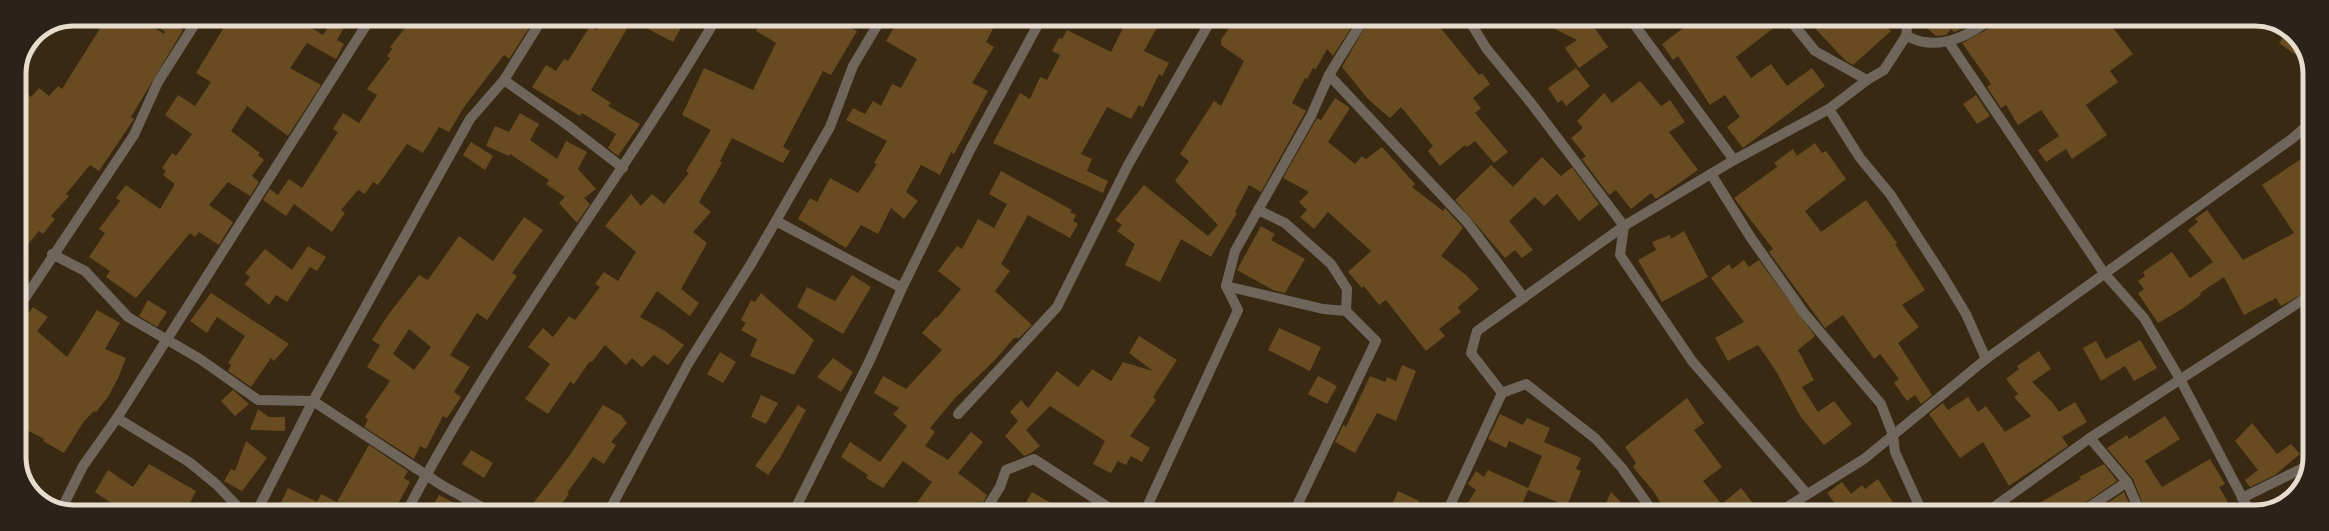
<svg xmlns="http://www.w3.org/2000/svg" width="2329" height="531" font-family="'Zilla Slab',serif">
<rect width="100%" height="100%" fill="#392912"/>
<g fill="#684b20" fill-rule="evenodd">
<path d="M106,19H142L164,34L165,32L149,19H166L183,30L131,117L134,119L99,171L90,165L66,194L69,196L51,216L55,219L43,234L39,231L19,255V85L31,97L39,88L49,96L58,86L62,89Z"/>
<path d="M229,19H297L323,35L333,19L345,26L337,40L344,44L336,59L307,43L290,68L321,85L288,136L247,106L231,131L260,153L258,155L264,160L252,176L259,182L250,196L228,182L209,205L233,222L219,245L199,232L195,237L190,233L136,298L106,277L110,271L89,257L105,233L99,229L120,201L116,198L126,185L160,209L175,184L163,175L166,171L162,168L172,153L176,156L192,134L165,115L178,95L195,106L211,82L196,73Z"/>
<path d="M412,19H425L434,25L438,19H515L529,28L509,59L504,55L464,107L449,132L439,127L423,153L407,144L378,185L373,182L365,194L358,190L341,210L345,213L332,232L294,204L286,216L263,200L270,189L278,195L289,179L302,188L338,132L333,129L343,113L359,123L377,95L367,89L390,58L387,56L392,49L390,47Z"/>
<path d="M603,19H615L628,27L591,90L611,103L608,106L640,124L618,156L608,148L616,134L582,113L580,116L532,87L546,65L556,71L564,59L568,61L590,26L597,30Z"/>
<path d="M629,19H670L682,26L673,42Z"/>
<path d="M764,19H833L857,31L831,75L823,71L783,147L790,151L783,163L732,138L720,161L722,163L699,202L711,212L693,232L707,243L681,289L699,303L690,316L657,291L640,317L665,331L684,345L668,365L654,355L642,367L632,358L626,365L605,345L592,362L590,361L574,384L570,382L548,414L525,399L550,364L528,347L543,328L553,337L569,316L575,320L600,287L595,284L604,272L618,281L636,252L605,226L631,194L641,206L652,194L664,204L689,173L686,171L711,130L682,115L704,68L753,90L776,43L756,31Z"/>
<path d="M899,19H998L986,42L994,47L972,83L988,91L954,154L951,152L940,175L921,165L906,192L918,201L904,219L891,208L878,234L861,225L846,248L798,219L810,198L817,202L830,178L858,193L877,164L874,163L887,141L846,120L853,108L865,114L873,101L881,106L892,84L901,88L917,59L886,41Z"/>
<path d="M1127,20H1161L1144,51L1169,63L1162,76L1159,74L1143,107L1139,105L1131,119L1107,107L1081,154L1092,159L1087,171L1108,181L1103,193L993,143L1020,93L1030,99L1040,77L1047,80L1060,55L1052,51L1059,38L1062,39L1067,30L1111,52Z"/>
<path d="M1234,20H1356L1333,56L1327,49L1316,69L1313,68L1307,79L1305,78L1292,103L1306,111L1261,192L1249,185L1235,212L1237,213L1211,257L1181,239L1160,282L1125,265L1135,244L1117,231L1122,225L1115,220L1144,185L1208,236L1218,225L1175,181L1189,161L1180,154L1214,101L1221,106L1244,61L1221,45V40Z"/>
<path d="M1369,20H1434L1479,75L1482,73L1490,84L1473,98L1481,108L1475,113L1508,152L1494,163L1475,141L1467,147L1465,145L1440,166L1428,151L1433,146L1401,107L1390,118L1368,99L1342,67Z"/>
<path d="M1537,20H1589L1608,47L1579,68L1565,48L1577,40Z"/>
<path d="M1681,20H1784L1736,57L1751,78L1771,64L1787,86L1812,68L1825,86L1743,148L1727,127L1740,117L1725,95L1710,105L1678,56L1673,60L1662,44L1686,26Z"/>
<path d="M1807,20H1878L1891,31L1853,65L1846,61Z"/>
<path d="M1918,20H1978L1957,31L1954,32L1951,29L1946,35L1936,36Z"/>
<path d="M1995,20H2107L2133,54L2110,71L2118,82L2086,105L2107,135L2072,159L2066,149L2046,162L2038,150L2059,136L2041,110L2018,125L2006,105L2001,108L1987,87L1991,84L1962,43L1986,30L1993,25Z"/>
<path d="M2287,32L2297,38L2307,63L2279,43Z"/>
<path d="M1576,68L1590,86L1566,106L1562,100L1558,103L1548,88Z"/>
<path d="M1640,81L1661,106L1670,100L1685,122L1669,132L1698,170L1656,199L1651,193L1631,209L1616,190L1609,195L1582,159L1586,156L1571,138L1583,128L1577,121L1604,93L1612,103Z"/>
<path d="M1976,95L1990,116L1977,124L1963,104Z"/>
<path d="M1335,98L1350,108L1328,142L1355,164L1362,156L1366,159L1382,147L1415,184L1412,187L1443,211L1445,208L1463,228L1441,256L1466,275L1479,289L1458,307L1461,312L1439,329L1445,336L1426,351L1386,300L1379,305L1364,286L1362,288L1348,272L1371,251L1328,212L1314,229L1300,217L1307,210L1299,202L1309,192L1283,178L1317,118L1321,120Z"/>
<path d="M520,113L539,124L530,140L557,159L566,141L587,152L578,169L596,189L584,198L590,204L577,223L559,203L565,197L546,184L549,180L510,154L509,156L486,146L495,126L509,132Z"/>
<path d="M471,142L493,156L485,170L463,155Z"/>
<path d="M1815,143L1822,153L1826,151L1846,179L1805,211L1821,232L1866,200L1897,243L1895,244L1925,290L1902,305L1919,327L1898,343L1932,395L1921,404L1915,395L1907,401L1894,383L1899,379L1880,354L1874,359L1843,315L1825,328L1769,252L1773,249L1734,198L1777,167L1774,163L1793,149L1797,156Z"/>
<path d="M2310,153L2309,290L2281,306L2276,298L2244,315L2224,277L2200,293L2201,295L2182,309L2158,323L2138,293L2144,289L2138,281L2145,276L2143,272L2172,252L2190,278L2213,262L2188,230L2198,222L2195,219L2207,210L2243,260L2294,233L2262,185Z"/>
<path d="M1542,157L1561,176L1572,167L1599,204L1579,221L1557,194L1544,206L1535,197L1509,221L1533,250L1522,258L1515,250L1505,258L1455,200L1491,165L1513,187Z"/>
<path d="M1001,171L1072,210L1070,212L1076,215L1073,221L1078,224L1070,238L1028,215L1001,264L1010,271L995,291L1032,325L1019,338H1014L994,361L955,398L930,428L935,432L925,446L948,460L971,432L983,442L958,473L987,495L979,511H911L932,482L903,461L883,488L866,478L868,475L841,457L850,442L880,462L907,426L893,414L899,408L874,393L883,376L906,389L942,350L922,333L936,317L937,318L961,289L938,271L957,246L962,249L978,219L994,228L1007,204L989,194Z"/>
<path d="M524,217L543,230L512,273L517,276L487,320L477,313L450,355L470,367L454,392L461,397L447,418L443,416L426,449L420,446L414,459L364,427L368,420L365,417L390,381L367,367L380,345L372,340L388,315L419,275L428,280L459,236L493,261ZM409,329L431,347L414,370L393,354Z"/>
<path d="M1261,226L1275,234L1271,240L1305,259L1285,293L1273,290L1237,270Z"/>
<path d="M1684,231L1708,277L1662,302L1638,260L1656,250L1652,242L1670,235L1671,239Z"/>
<path d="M308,246L326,257L317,271L310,267L287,302L276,295L269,305L245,284L250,277L245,273L265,249L292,270Z"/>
<path d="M1744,260L1749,267L1759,260L1815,336L1798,350L1814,380L1802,387L1818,412L1834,401L1852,424L1824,445L1800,416L1776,371L1758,345L1728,361L1715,338L1744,322L1711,278L1729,264L1732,269Z"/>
<path d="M852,275L871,287L843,334L797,307L807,287L835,301Z"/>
<path d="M211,293L289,344L274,361L271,358L251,387L228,371L231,365L228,363L245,336L217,317L207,333L190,321Z"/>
<path d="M761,293L814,340L794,375L750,356L757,339L741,330L746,323L741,320L751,300L755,302Z"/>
<path d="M148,300L167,312L157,327L139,316Z"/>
<path d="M33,307L48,317L37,331L67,357L97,310L120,323L105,349L126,358L118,378L108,397L96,412L94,411L84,421L64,453L43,441L44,439L19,426V326Z"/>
<path d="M1279,328L1321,347L1310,371L1268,350Z"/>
<path d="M1139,336L1177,360L1153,397L1156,400L1130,436L1150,448L1142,462L1131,456L1126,465L1118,461L1111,473L1093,464L1105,441L1050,406L1018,438L1026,430L1040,446L1031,453L1024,456L1005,436L1018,421L1010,412L1021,400L1028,408L1057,371L1078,387L1092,369L1111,381L1123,362L1153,371L1129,353Z"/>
<path d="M2140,340L2157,368L2134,381L2125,366L2101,381L2083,348L2096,341L2106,359Z"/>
<path d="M2039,351L2051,369L2032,382L2052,402L2059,412L2075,402L2087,422L2062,437L2068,446L2009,486L1983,442L1960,458L1929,414L1943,403L1948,410L1968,397L1978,412L1986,406L2005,432L2031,416L2014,397L2018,394L2006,379L2019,369L2017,366Z"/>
<path d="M720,352L736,362L723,383L707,374Z"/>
<path d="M833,358L853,372L841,392L817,377Z"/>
<path d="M1402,365L1416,371L1396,421L1377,413L1355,453L1335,442L1343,425L1346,427L1370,376L1385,382L1387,377L1396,381Z"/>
<path d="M1318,376L1337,386L1327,404L1308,394Z"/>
<path d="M233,390L249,404L235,416L221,401Z"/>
<path d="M761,395L778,403L766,424L751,417Z"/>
<path d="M1687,398L1704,423L1694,430L1722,467L1703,481L1720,502L1708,512H1666L1654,492L1633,467L1636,463L1625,447Z"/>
<path d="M603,405L621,415L627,423L611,442L616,445L604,464L593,457L567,493L569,494L556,511H540L532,505L570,455Z"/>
<path d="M798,405L806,410L780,458L768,475L755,466Z"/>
<path d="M258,409L269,417H285V431L250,430Z"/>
<path d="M1500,414L1523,425L1527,418L1550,428L1544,442L1581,458L1576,469L1581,471L1567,506L1528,490L1519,512H1462L1476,490L1468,484L1476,471L1484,477L1488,470L1528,488L1542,456L1509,441L1506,448L1488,439Z"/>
<path d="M2165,416L2180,439L2145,461L2162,487L2210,459L2225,484L2219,487L2228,502L2226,504L2230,512H2146L2133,479L2107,448L2127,435L2129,439Z"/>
<path d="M2252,423L2277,454L2291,444L2300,454L2275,475L2250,487L2245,480L2258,470L2235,441Z"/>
<path d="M246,441L267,458L242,491L224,481L231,469L235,471Z"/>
<path d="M369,445L408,471L404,478L410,482L394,511H298L281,503L288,488L317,502L321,494L337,502Z"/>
<path d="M471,450L493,463L484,478L462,464Z"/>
<path d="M149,464L196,491L186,511H123L95,492L108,470L133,487Z"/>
<path d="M2104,464L2117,481L2076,509L2072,512H2024L2081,479L2079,477Z"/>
<path d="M1878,479L1899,512H1841L1827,493L1842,482L1851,494L1862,485L1865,489Z"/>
<path d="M1741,488L1760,512H1712Z"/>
<path d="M1398,491L1419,501L1414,512H1389Z"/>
<path d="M1032,492L1064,511H1021Z"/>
<path d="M1611,492L1631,512H1602Z"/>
<path d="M2124,492L2133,512H2102L2100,508Z"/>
<path d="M439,495L470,511H430Z"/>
<path d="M998,502L1012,511H992Z"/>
</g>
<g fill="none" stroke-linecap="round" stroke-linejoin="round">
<g stroke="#6e665b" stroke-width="10">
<path d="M1469,20L1486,48L1531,103L1624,226L1620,255L1692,361L1807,494"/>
<path d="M1631,20L1734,160L1829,109"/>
<path d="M1790,20L1815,51L1867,80"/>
<path d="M1906,36C1912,38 1919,42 1924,42C1948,46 1972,33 1989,20"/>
<path d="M1948,41L2104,273L2144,318L2180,379L2250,512"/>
<path d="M27,55L42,32"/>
<path d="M1329,75L1467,222L1524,298"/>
<path d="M504,80L566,124L623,168"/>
<path d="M1711,174L1751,238L1804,313L1881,404L1893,435L1895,452L1922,512"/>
<path d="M1258,210L1285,223L1331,264L1347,289L1346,311"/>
<path d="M776,221L902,288"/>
<path d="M52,254L85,271L128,317L200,359L258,400L313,401L443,486L489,511"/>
<path d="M19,307L134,135L158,82L198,19"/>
<path d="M1986,359L2293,138L2310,123"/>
<path d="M958,414L1057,307L1128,165L1211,20"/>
<path d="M117,418L189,462L216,484L242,511"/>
<path d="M2090,438L2127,482L2140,512"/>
<path d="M2242,498L2309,465"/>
<path d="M61,510L83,466L117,418L370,19"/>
<path d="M257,511L313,401L470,119L504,80L542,19"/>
<path d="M407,511C497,339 617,186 716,19"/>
<path d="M609,511L689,362L751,264L830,127L853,66L881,19"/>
<path d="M794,511L870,360L902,288L970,150L1041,19"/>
<path d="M985,511L1000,487L1006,470L1034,459L1114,511"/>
<path d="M1145,511L1238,310L1226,286"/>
<path d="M1294,512L1376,341L1346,311L1323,309L1226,286L1235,251L1311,116L1329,75L1363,20"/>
<path d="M1447,512L1502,393"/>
<path d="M1653,512L1622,468L1596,439L1526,384L1502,393L1471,353L1477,331L1624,226L1734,160"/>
<path d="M1779,512L1864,459L1986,359L1966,314L1943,276L1890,194L1860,158L1829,109L1867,80L1884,70L1906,36L1908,20"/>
<path d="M1987,512L2090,438L2309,296"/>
<path d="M2082,512L2127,482"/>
</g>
</g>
<path d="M0 0H2329V531H0ZM74 26H2255A48 48 0 0 1 2303 74V457A48 48 0 0 1 2255 505H74A48 48 0 0 1 26 457V74A48 48 0 0 1 74 26Z" fill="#2b231a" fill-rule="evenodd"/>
<path fill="none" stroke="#e7ddcf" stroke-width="5" d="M74 26H2255A48 48 0 0 1 2303 74V457A48 48 0 0 1 2255 505H74A48 48 0 0 1 26 457V74A48 48 0 0 1 74 26Z"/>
</svg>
